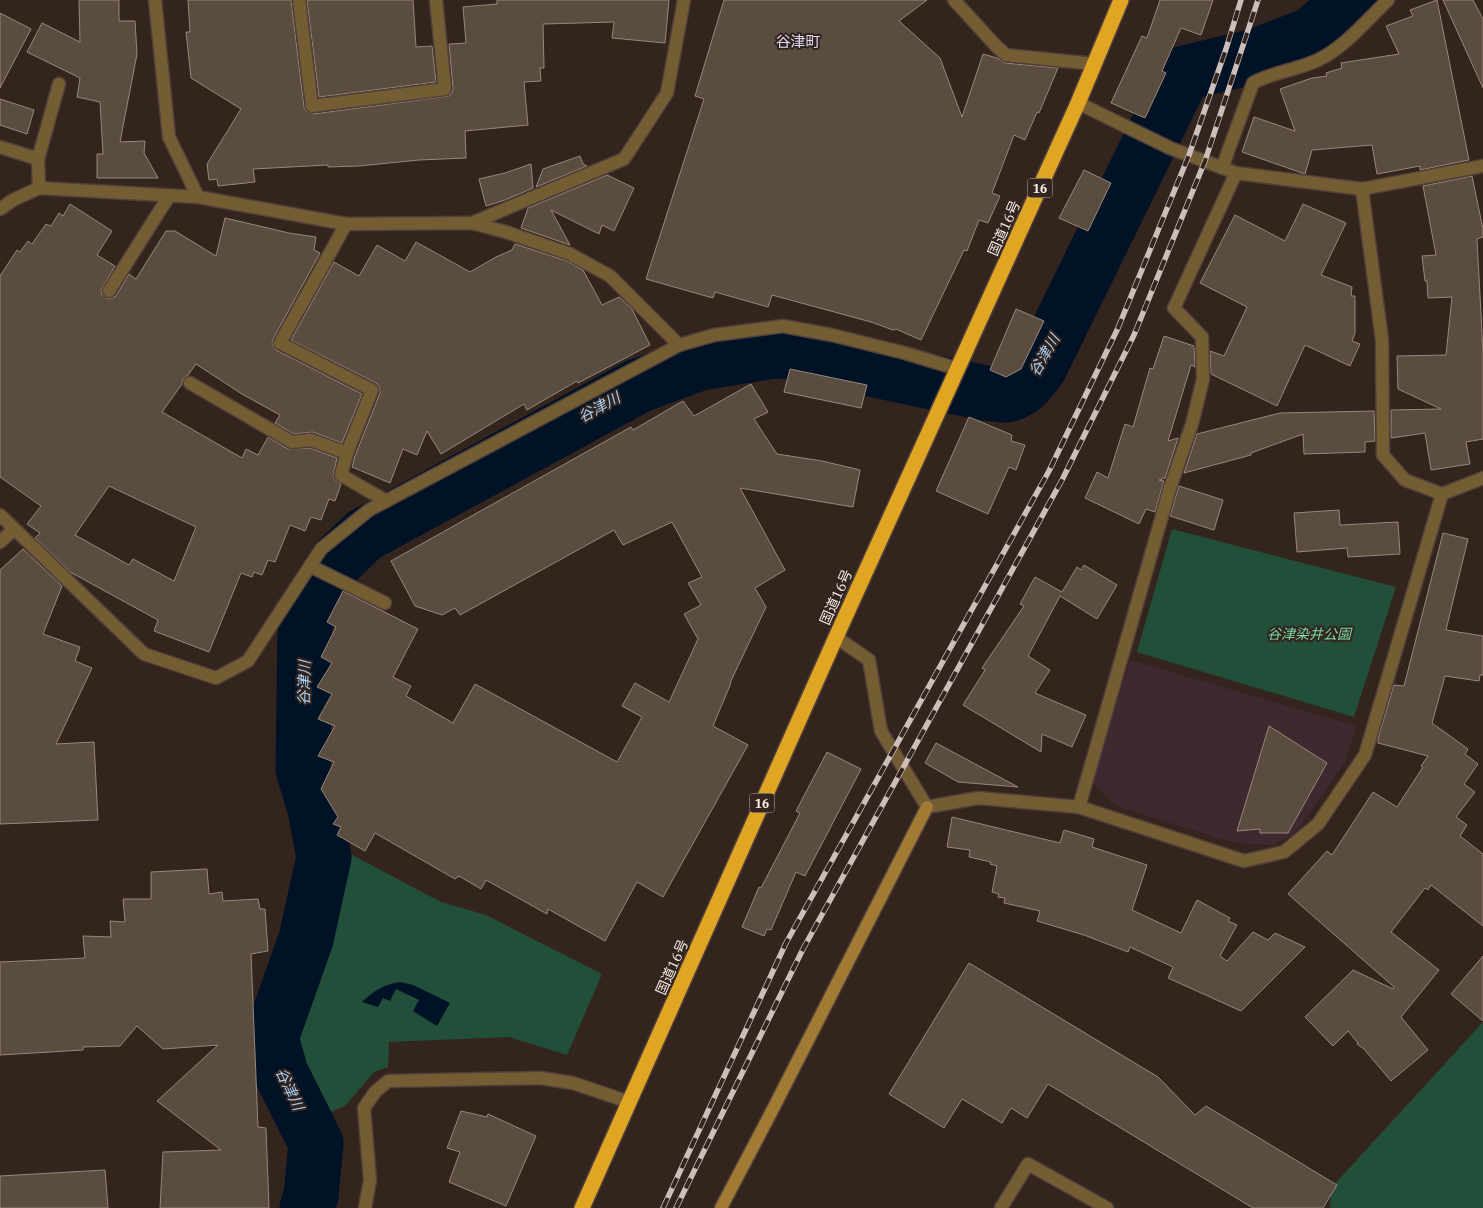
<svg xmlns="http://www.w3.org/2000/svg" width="1483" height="1208" font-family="'IBM Plex Serif','Noto Sans JP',serif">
<rect width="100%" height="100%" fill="#34241e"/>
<path fill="#3d292f" d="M1130,660L1357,726L1345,762L1296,832L1273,845L1234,843L1116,806L1092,782Z"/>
<g fill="#214f39">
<path d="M1172,529L1396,587L1354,717L1137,652Z"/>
<path d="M339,848L441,902L486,915L602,974L567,1055L509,1037L389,1042L388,1067L374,1072L346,1105L320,1117L310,1103L281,1039L317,938Z"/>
<path d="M1483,1022V1208H1330L1331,1188Z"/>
</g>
<path fill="#001226" d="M400,982L413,985L450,1003L437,1026L413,1011L419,1000L396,989L390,1001L383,998L378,1007L362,1002C375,990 383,985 400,982Z"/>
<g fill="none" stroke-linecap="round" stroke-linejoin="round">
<path stroke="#001226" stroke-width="55" d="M307,1208L311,1196L316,1143L281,1073L271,1038L306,939L324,857L315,809L303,769L305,624L317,592L337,561L364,535L638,386L700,363L780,350L985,393C991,393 999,395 1005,395C1022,393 1031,379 1040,367L1184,73L1256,56L1313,34L1350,0"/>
</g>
<g fill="#5b4c40" stroke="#98877b" fill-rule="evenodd">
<path d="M79,0H119V21H135L137,54L120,142L145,141L144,153L158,178H97V154H103L100,102L77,97L80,78L27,52L42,23L80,42Z"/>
<path d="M188,0H291L304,107L306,111L313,114L449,96L452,93L453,88L449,44L466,43L463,7L497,4V0H669L665,43L612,38L614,22L543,24L544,68H540L541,81L524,82L528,125L465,131L466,158L419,160L359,166L328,167V165L253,169L255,182L218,186L217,179L209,180L207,164L241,109L191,78L186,32H190Z"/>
<path d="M307,0H413L416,47L432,46L436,82L319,97Z"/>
<path d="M724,0H927L899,21L940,58L962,117L983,54L997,58L1005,63L1058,68L1039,113L1037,112L1025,140L1014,135L992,193L1000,196L988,223L979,220L967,251L964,250L921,340L896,329L893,330L871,322L772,295L768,307L715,292L713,298L646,279L704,99L695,96Z"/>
<path d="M1160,0H1213L1201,35L1181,28L1162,71L1166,73L1145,118L1111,103L1142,36L1147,38Z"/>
<path d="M1437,0L1469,160L1420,170V166L1377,174L1372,145L1312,150L1305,174L1242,152L1254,117L1295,131L1280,89L1312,78L1327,76L1326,73L1342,68L1341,63L1399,54L1386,26L1413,16L1410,10Z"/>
<path d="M1443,0H1473L1483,19V88Z"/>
<path d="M0,13L31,29L0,88Z"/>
<path d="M0,99L34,110L27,134L0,125Z"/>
<path d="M580,156L583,164L587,166L536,187L543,169Z"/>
<path d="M531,164L533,188L505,200L486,206L479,179L505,173Z"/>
<path d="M1084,170L1111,183L1088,231L1059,218Z"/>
<path d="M607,175L634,188L614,231L602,225L599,234L551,210L570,245L521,228L528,208Z"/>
<path d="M1472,176L1483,229V237L1477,239L1483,352V439L1466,442L1470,464L1431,470L1425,433L1391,438V410L1441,409L1398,389L1397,356L1446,355L1452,297L1428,298L1427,281H1425L1422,256L1436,255L1423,186Z"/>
<path d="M70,204L112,231L97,255L115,266L101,290L102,295L108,299L112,298L116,296L129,274L136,279L166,231H175L216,256L225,218L289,233L316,237L314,250L320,253L273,339L272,344L276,350L362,394L342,443L313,432L294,434L275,423L280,415L242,394L196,364L188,375L183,379L182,384L162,412L242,458L246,449L258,455L268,437L288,449L310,448L337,458L333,476L335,480L341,484L335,501L329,499L321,520L311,517L305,531L290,525L275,562L268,560L262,575L254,572L252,577L241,573L209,652L154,631L158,620L70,572L35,538L40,533L27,524L41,506L0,477V276L17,250L20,252L28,241L32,244L46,224L51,226L59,213L63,216ZM109,486L196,527L174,581L133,559L129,565L75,535Z"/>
<path d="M1303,204L1346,223L1321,275L1352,287L1351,296H1355V333L1352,341L1360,344L1350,366L1305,345L1277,406L1211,374L1210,351L1224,356L1247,307L1200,283L1235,215L1285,241Z"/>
<path d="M416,242L470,272L496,257L512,250L515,244L567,261L583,270L602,305L619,297L632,309L650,345L578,383L577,381L527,410L524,404L441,454L427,431L417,455L403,449L390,483L352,467L355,456L380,393L379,386L376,383L291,340L334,262L359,276L377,245L405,261Z"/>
<path d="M1016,309L1044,321L1021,369L1006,377L990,370Z"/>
<path d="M1164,336L1194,346L1195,367L1191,365L1168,441L1178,438L1165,478L1159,480L1164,481L1155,512L1146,509L1139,524L1085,498L1097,472L1108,478L1125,424L1133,427L1150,368L1153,369Z"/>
<path d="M790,369L867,385L861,408L784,392Z"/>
<path d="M751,384L768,412L754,419L777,454L822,461L860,470L853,507L740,488L785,570L755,588L766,607L730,683H731L713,726L748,745L663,897L637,882L605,941L548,909L547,914L486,880L481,889L459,876L455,879L375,833L365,851L337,835L341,827L333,824L338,817L321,789L334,762L318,756L335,726L318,719L332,694L317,687L332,663L321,657L336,627L327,622L343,591L418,629L393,677L411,686L406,696L453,723L475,684L617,762L642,717L622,706L635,683L669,702L698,639L684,614L701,605L688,583L702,577L672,522L623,545L614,530L460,615L455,608L442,615L415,606L391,561L631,427L633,430L683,401L694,416Z"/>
<path d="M1374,411L1375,441L1365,442V452L1304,454L1303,434L1251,453V455L1184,473L1197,434L1280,413Z"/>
<path d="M969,417L1012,435L1011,441L1025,445L1016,470L1009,467L988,514L936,491Z"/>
<path d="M1179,486L1223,500L1214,530L1170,516Z"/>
<path d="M1339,510L1340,525L1398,522L1400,554L1348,557L1347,548L1297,552L1294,513Z"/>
<path d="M1443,533L1468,539L1446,630L1483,636V675H1480L1479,681L1445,676L1432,723L1468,749L1465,754L1478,764L1464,784L1475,792L1456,817L1467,825L1460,836L1483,854V926L1431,885L1428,890L1425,888L1391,932L1439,970L1401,1017L1428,1050L1391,1081L1364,1049L1357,1044L1358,1043L1348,1031L1333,1046L1305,1017L1353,970L1393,989L1394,987L1288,894L1327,851L1332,855L1373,792L1397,807L1423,767L1421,766L1428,756L1378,743V738L1394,685L1404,686Z"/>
<path d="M23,549L62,586L43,634L80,647L75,661L92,668L56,744L94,742L98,820L0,824V570Z"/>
<path d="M1084,565L1117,585L1097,619L1060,596L1028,656L1050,670L1035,693L1086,715L1072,747L1042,734L1041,752L963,705L985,670L982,668L1024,606L1020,604L1035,577L1062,592L1077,567L1081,570Z"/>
<path d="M1269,726L1327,763L1288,833H1260V829L1237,831Z"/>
<path d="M936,743L1018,787L958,782L925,763Z"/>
<path d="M827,752L861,769L805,876L796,872L771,930L767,929L764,936L742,927L759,887L761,888L800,813L796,811Z"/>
<path d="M952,817L1060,843L1064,830L1094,839L1092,847L1147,865L1132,910L1181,933L1197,900L1230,918L1228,921L1237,925L1220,956L1227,961L1253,932L1268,940L1275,933L1305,947L1241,1011L1168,978L1173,967L1130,947L1128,952L1084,935L1037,921L1040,911L1004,903L1005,898L998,897L999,894L992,892L997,866L990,864L991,862L969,857L970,850L947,847Z"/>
<path d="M207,869L209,894L222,892L223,901L258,899L260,909H265L268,951L251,954L258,1127L266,1128L269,1208H160L163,1152L221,1150L157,1101L218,1045L163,1049L137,1026L120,1046L83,1047V1050L0,1055V962L85,958L83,936L111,937L110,921L125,922L123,899H151V872Z"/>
<path d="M1483,956V1021L1451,994Z"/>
<path d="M969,963L1158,1077L1195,1115L1206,1106L1337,1185L1323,1208H1253L1048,1084L1027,1118L1011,1108L1002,1123L962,1099L944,1128L889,1094Z"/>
<path d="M461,1111L487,1117L488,1114L536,1136L506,1206L449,1182L460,1152L447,1148Z"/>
<path d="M105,1170L108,1208H0V1176Z"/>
</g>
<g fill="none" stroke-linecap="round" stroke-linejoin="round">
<g stroke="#50403a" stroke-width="15">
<g id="lane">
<path d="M0,147L38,159"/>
<path d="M39,188L38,159L59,84"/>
<path d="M472,223L624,159L667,93L684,0"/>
<path d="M109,291L169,196"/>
<path d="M310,566L385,603"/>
<path d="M365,1208L370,1180L364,1108L375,1092L388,1081L540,1078L573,1083L629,1102"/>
</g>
</g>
<g stroke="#50403a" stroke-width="15">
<g id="street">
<path d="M155,0L169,137L198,197"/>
<path d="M299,0L312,106L445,89L436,0"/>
<path d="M954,0L996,46L1006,55L1095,64"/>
<path d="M1078,103L1170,148L1236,173L1362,189L1483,166"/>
<path d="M1222,168L1253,83C1273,72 1297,70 1318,60C1344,48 1367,20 1388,0"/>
<path d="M1362,189L1382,340L1383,455L1405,480L1442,494L1483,478"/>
<path d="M0,209L13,200L39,188L198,197L346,224L472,223L506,232L570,254L610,276L679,345"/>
<path d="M346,224L280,343L372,390L347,453L341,475L386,501"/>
<path d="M190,383L292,442L311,440L347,453"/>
<path d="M0,515L144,654L216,678L248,661L321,549L369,510L679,345L714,335L783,326L832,335L905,353L958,369"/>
<path d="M0,542L14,529"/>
<path d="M836,637L869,660L881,731L927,807L978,798L1079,807L1170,488L1192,424L1203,379L1202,337L1174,308L1236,173"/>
<path d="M1079,807L1244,861L1284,852L1318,824L1365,755L1442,494"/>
<path d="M1001,1208L1028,1164L1107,1208"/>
</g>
</g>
<g stroke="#50403a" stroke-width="15">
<path id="secondary" d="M721,1208L774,1107L927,807"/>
</g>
<g stroke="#50403a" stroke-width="18">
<path id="highway" d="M582,1208L836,637L1078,103L1121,0"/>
</g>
<use href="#lane" stroke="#755d33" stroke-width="12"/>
<use href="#street" stroke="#755d33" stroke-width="12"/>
<use href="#secondary" stroke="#a17a33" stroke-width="12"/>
<use href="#highway" stroke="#e1a524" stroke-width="15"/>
<g stroke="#ccbfbb" stroke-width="5.5">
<g id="rail">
<path d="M663,1208L786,943L1049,471L1118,328L1189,155L1226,49L1241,0"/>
<path d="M676,1208L803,949L1062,480L1134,335L1205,161L1258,0"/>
</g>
</g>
<use href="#rail" stroke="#34241e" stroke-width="4" stroke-dasharray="11" stroke-linecap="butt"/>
</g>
<g text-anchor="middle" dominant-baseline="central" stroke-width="4" stroke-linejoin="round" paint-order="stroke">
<g fill="#34241e" stroke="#beb1ac" stroke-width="1">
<rect x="1027.5" y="178.5" width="25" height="19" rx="4"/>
<rect x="749.5" y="793.5" width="25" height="19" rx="4"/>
</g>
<g font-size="12" font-weight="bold" fill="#f9ede9">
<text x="1040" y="188">16</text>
<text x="762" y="803">16</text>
</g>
<g font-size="14" fill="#f9ede9" stroke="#34241e">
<text transform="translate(1004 228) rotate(-66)">国道16号</text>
<text transform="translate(836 597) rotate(-66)">国道16号</text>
<text transform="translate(672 967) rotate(-66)">国道16号</text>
</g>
<g font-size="14" font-style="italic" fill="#76d9a7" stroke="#34241e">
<text x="1309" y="634">谷津染井公園</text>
</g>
<g font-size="15" fill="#dddaf8" stroke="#34241e">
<text x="798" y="41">谷津町</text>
</g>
<g font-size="15" font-style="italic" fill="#a6d1f8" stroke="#34241e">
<text transform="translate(1044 355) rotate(-60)">谷津川</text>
<text transform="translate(599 407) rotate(-29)">谷津川</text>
<text transform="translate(304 683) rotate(-89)">谷津川</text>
<text transform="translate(290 1089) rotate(65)">谷津川</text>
</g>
</g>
</svg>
